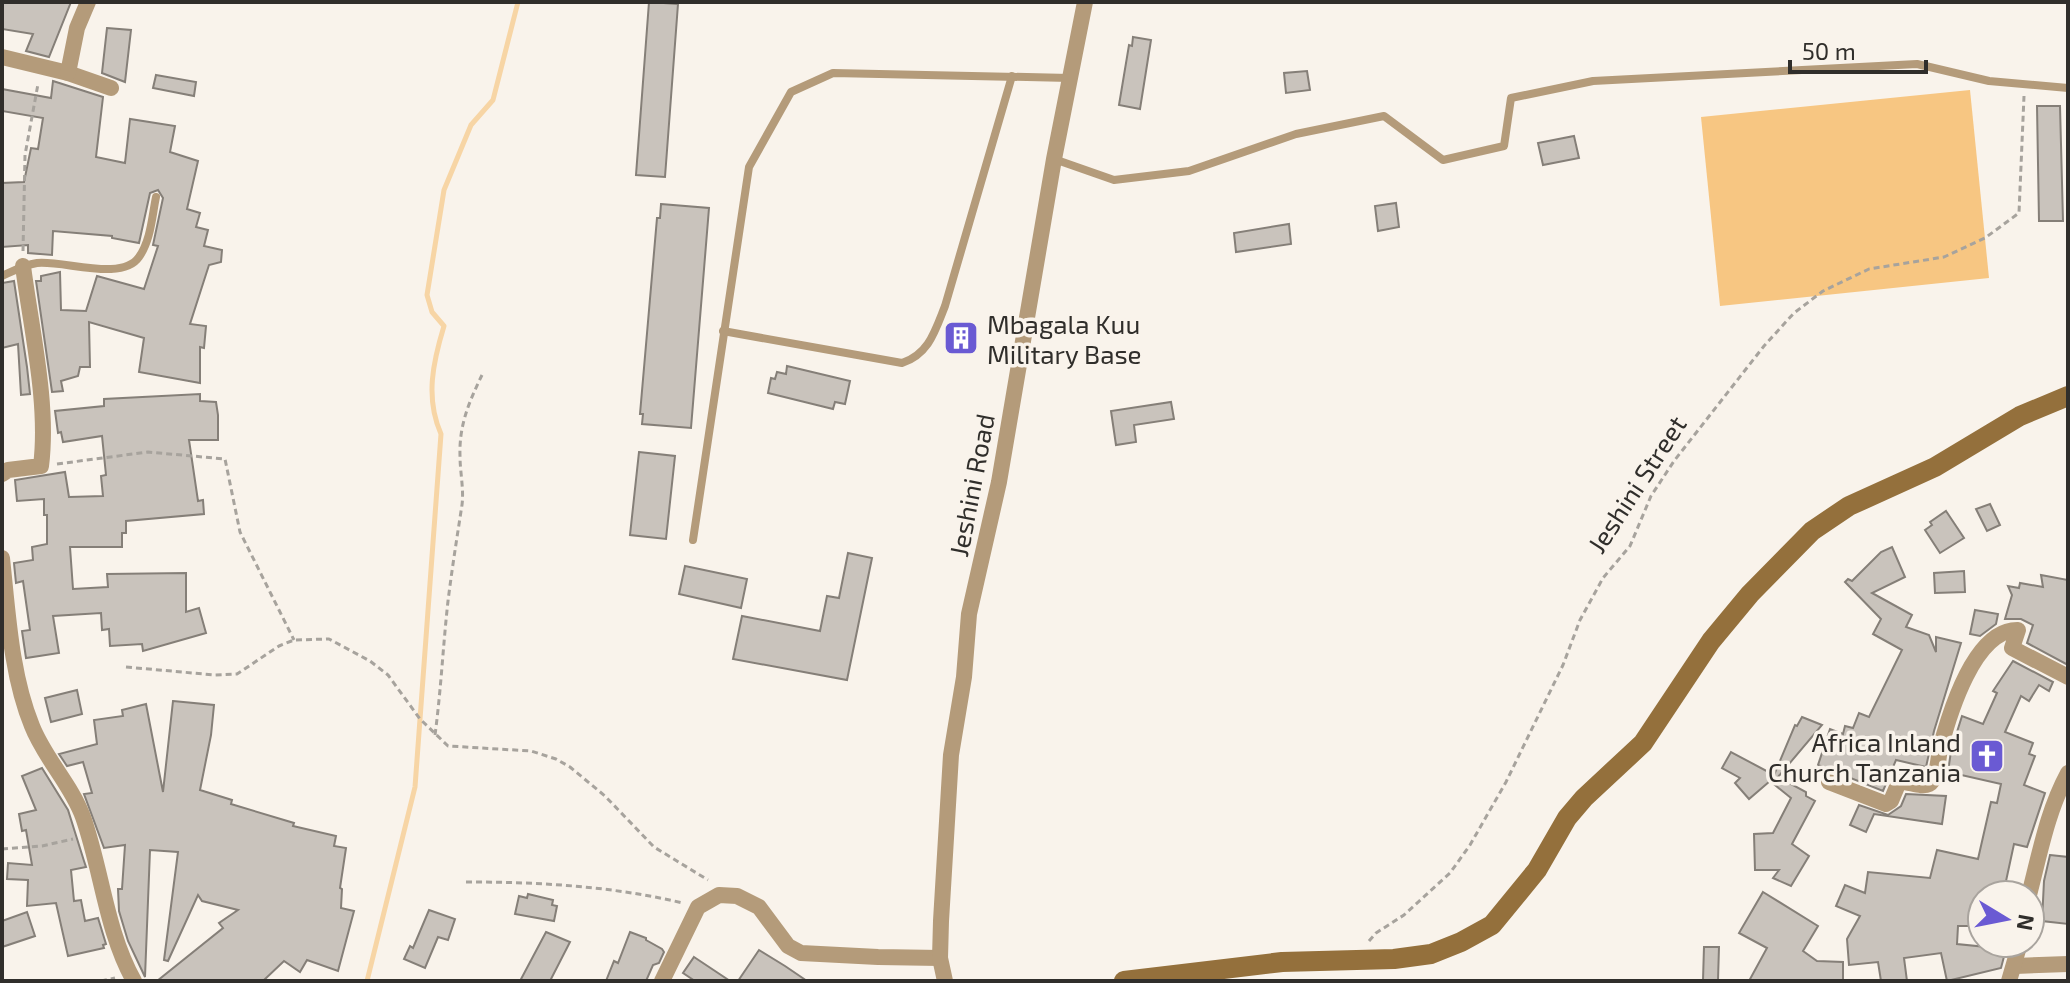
<svg xmlns="http://www.w3.org/2000/svg" width="2070" height="983" font-family="'Exo 2',sans-serif">
<rect width="100%" height="100%" fill="#f9f3eb"/>
<path fill="#f7c682" d="M1970,90L1989,278L1720,306L1701,117Z"/>
<g fill="none" stroke-linecap="round" stroke-linejoin="round">
<path stroke="#f7d5a5" stroke-width="5" d="M367,981L415,787L441,434C425,398 433,362 444,326L432,312L427,295L444,190L471,125L493,100L518,2"/>
</g>
<g fill="#c9c3bc" stroke="#857f78" stroke-width="2">
<path d="M2,2H71L49,57L26,51L33,34L2,29Z"/>
<path d="M649,2L678,4L665,177L636,175Z"/>
<path d="M107,28L131,30L125,82L102,73Z"/>
<path d="M1133,37L1151,40L1140,109L1119,105L1129,45L1132,46Z"/>
<path d="M1307,71L1310,90L1286,93L1284,73Z"/>
<path d="M156,75L196,82L194,96L153,88Z"/>
<path d="M53,81L103,97L96,157L125,163L130,119L175,126L170,152L198,161L187,209L200,213L196,227L208,230L204,246L222,250L221,262L209,265L190,324L206,326L204,348L200,347V383L139,372L144,338L89,322L90,367H80L78,376L61,381L63,391L52,392L36,281H41V276L60,272L61,310L86,311L97,276L144,289L158,246L153,245L163,198L158,190L150,193L139,243L112,238V236L53,231L52,255L28,253V245L2,247V183L24,182L31,148L38,149L43,118L2,111V89L51,98Z"/>
<path d="M2037,106H2060L2063,221H2039Z"/>
<path d="M1574,136L1579,158L1543,165L1538,143Z"/>
<path d="M1396,203L1399,227L1378,231L1375,206Z"/>
<path d="M661,204L709,208L691,428L642,424L643,414H640L657,218H660Z"/>
<path d="M1289,224L1291,244L1236,252L1234,233Z"/>
<path d="M14,281L27,367L30,394L21,395L18,344L2,348V283Z"/>
<path d="M787,366L850,381L845,404L835,402L833,409L768,393L771,378L775,379L777,372L786,374Z"/>
<path d="M200,394V401L216,402L218,415V440H189L198,501L203,500L204,514L126,521V533H122V547H70L73,589L108,587L107,574L186,573V612L199,608L206,633L143,651L142,644L110,646L109,629L102,630L101,613L53,616L59,653L26,658L22,631L30,630L23,581L16,583L14,563L33,560L32,547L47,544V515H44V499L17,501L15,480L65,472L69,497L103,496L101,476L106,475L102,436L63,442L61,432L58,433L55,411L104,406V399Z"/>
<path d="M1171,402L1174,419L1134,425L1136,442L1116,445L1111,411Z"/>
<path d="M639,452L675,456L666,539L630,535Z"/>
<path d="M1990,504L2000,525L1987,531L1976,509Z"/>
<path d="M1946,511L1964,538L1940,553L1925,530L1932,525L1930,522Z"/>
<path d="M1892,547L1905,577L1872,593L1912,615L1906,627L1929,635L1936,652V637L1961,643L1934,731L1926,767L1896,760L1883,791L1818,765L1830,729L1843,734L1845,726L1853,728L1859,713L1869,717L1902,650L1873,634L1881,619L1845,582L1848,579L1852,581L1881,552Z"/>
<path d="M848,553L872,558L847,680L733,659L742,616L820,631L827,596L839,598Z"/>
<path d="M685,566L747,579L741,608L679,594Z"/>
<path d="M1964,571L1965,592L1935,593L1934,573Z"/>
<path d="M2041,575L2068,580V665L2027,643L2033,625L2021,619H2005L2012,595L2008,586L2019,588L2020,583L2043,587Z"/>
<path d="M1975,610L1998,614L1996,624L1980,636L1970,634Z"/>
<path d="M2013,661L2053,682L2049,691L2039,685L2029,701L2021,696L2005,732L2033,743L2029,754L2035,756L2024,785L2045,793L2027,847L2014,844L2003,895H1982V926H1958L1957,944L2006,949L2001,968L1947,981L1941,953L1904,958L1907,981H1881L1878,962L1849,965L1847,939L1860,916L1836,906L1845,885L1865,893L1868,872L1930,878L1937,850L1978,859L1991,802L1997,803L2001,784L1948,772L1951,751L1962,716L1983,724L1997,693L1993,691Z"/>
<path d="M77,690L82,714L51,722L45,698Z"/>
<path d="M173,701L214,705L211,735L200,790L232,800L231,804L294,823L293,826L336,836L334,846L346,848L340,888L342,889L341,908L354,911L338,971L307,960L300,972L284,961L263,981H157L223,928L219,923L238,910L202,901L198,895L168,961L164,960L178,852L150,850L145,977L128,941L119,911L118,889H122L125,845L104,848L84,794L92,793L83,762L67,766L59,754L97,744L94,720L123,716L122,710L146,704L163,792Z"/>
<path d="M1802,717L1822,725L1778,777L1806,792V796L1815,801L1792,844L1809,856L1791,886L1773,878L1779,870H1755L1754,834L1773,833L1791,798L1770,781L1749,799L1735,783L1740,778L1722,768L1731,752L1774,775L1795,725L1797,726Z"/>
<path d="M42,768L68,810L84,861L86,867L71,870L74,901L81,900L85,921L98,918L106,944L103,945L104,948L68,956L56,903L27,906L28,880L7,879L8,863L32,865L26,830L22,831L19,814L36,810L22,776Z"/>
<path d="M1906,794L1946,796L1942,824L1874,814L1866,832L1850,825L1859,805L1888,815L1901,806Z"/>
<path d="M2050,855L2068,857V924L2042,921L2044,881Z"/>
<path d="M1763,892L1818,926L1803,951L1817,961L1843,962V981H1749L1767,948L1739,933Z"/>
<path d="M528,894L553,900L552,905L557,906L554,921L515,914L519,896L527,898Z"/>
<path d="M429,910L455,919L448,940L438,937L425,968L404,959L410,946L413,948Z"/>
<path d="M27,912L35,936L2,947V921Z"/>
<path d="M546,932L570,942L550,981H520Z"/>
<path d="M630,932L646,938V940L662,949L664,952L659,963L653,965L646,981H606L614,961L618,963Z"/>
<path d="M1704,947H1719L1718,980H1703Z"/>
<path d="M759,950L785,966L807,981H738Z"/>
<path d="M694,957L730,981H695L683,973Z"/>
</g>
<g fill="none" stroke-linecap="round" stroke-linejoin="round">
<g stroke="#a7a39d" stroke-width="3" stroke-dasharray="6 4" stroke-linecap="butt">
<path d="M23,251L25,155L38,84"/>
<path d="M57,464L148,452L225,459L240,532L294,640"/>
<path d="M126,667L215,675L237,674L279,646L294,640L329,639L370,661L388,675L420,719L448,746L531,751L556,759L570,767L605,796L654,847L708,880"/>
<path d="M435,735C441,690 443,646 448,601C452,569 457,537 462,505C464,489 460,472 460,456C459,425 469,402 482,375"/>
<path d="M2,849L42,846L73,839"/>
<path d="M466,882C539,882 611,886 683,903"/>
<path d="M1369,941L1376,933L1404,915L1450,873L1470,845L1506,782L1563,665L1580,620L1603,578L1630,546L1651,496L1674,461L1764,346L1794,313L1823,291L1869,269L1944,257L1985,238L2019,213L2024,96"/>
<path d="M101,981L115,978"/>
</g>
<g stroke="#b49b7a" stroke-width="8">
<path d="M1054,159L1114,180L1189,171L1296,134L1384,116L1443,160L1504,146L1511,98L1593,81L1917,64L1989,81L2068,88"/>
<path d="M2,276C13,271 24,265 37,263C64,260 122,282 139,257C151,240 152,216 156,197"/>
<path d="M723,331L902,363C929,354 935,331 945,306L1012,76"/>
<path d="M693,540L749,167L791,92L833,73L1070,78"/>
</g>
<g stroke="#b49b7a" stroke-width="16">
<path d="M2,57L68,73L111,88"/>
<path d="M68,73L77,28L88,2"/>
<path d="M2,474L8,470L41,466C49,404 31,328 23,266"/>
<path d="M2,558C8,613 11,675 32,726C45,759 71,784 83,817C102,871 106,931 134,981"/>
<path d="M1829,782L1886,804L1891,801L1899,782C1908,781 1921,788 1929,784C1938,779 1938,758 1940,749C1949,715 1974,629 2018,630L2012,648L2068,677"/>
<path d="M2029,895C2040,853 2047,812 2068,773"/>
<path d="M2015,966L2068,964"/>
<path d="M662,981L698,907L719,895L737,896L759,907L788,946L801,953L878,957L940,958"/>
<path d="M945,981L940,958L941,921L951,755L964,677L969,614L999,482L1054,159L1085,2"/>
<path d="M2009,981L2020,943"/>
</g>
<path stroke="#94703c" stroke-width="20" d="M1124,981L1282,962L1394,959L1431,954L1461,942L1492,925L1537,870L1567,818L1584,798L1643,743L1711,641L1750,594L1812,531L1849,506L1935,467L2020,416L2068,396"/>
</g>
<defs>
<g id="building-square" transform="scale(1.8)"><rect x="-9" y="-9" width="18" height="18" rx="4" fill="#6a5ad3" stroke="#f9f3eb"/><path d="M-4-6H4V6H1V3H-1V6H-4ZM-2.5-4.3h1.7v1.8h-1.7ZM.8-4.3h1.7v1.8H.8ZM-2.5-1h1.7V.8h-1.7ZM.8-1h1.7V.8H.8Z" fill="#fff"/></g>
<g id="church-square" transform="scale(1.8)"><rect x="-9" y="-9" width="18" height="18" rx="4" fill="#6a5ad3" stroke="#f9f3eb"/><path d="M-1.2-6h2.4v3.5h3.3v2.4h-3.3V6h-2.4V-.1h-3.3v-2.4h3.3Z" fill="#fff"/></g>
</defs>
<g fill-rule="evenodd">
<use href="#building-square" x="961" y="338"/>
<use href="#church-square" x="1987" y="756"/>
</g>
<g text-anchor="middle" dominant-baseline="central" stroke-width="7" stroke-linejoin="round" paint-order="stroke">
<g font-size="26" fill="#302e2b" stroke="#f9f3eb" text-anchor="start">
<text x="987" y="323">Mbagala Kuu<tspan x="987" dy="30">Military Base</tspan></text>
<text x="1961" y="741" text-anchor="end">Africa Inland<tspan x="1961" dy="30">Church Tanzania</tspan></text>
</g>
<g font-size="26" fill="#302e2b" stroke="#f9f3eb">
<text transform="translate(1636 484) rotate(-57)">Jeshini Street</text>
<text transform="translate(971 485) rotate(-79)">Jeshini Road</text>
</g>
</g>
<rect width="2070" height="983" fill="none" stroke="#302e2b" stroke-width="8"/>
<g transform="translate(2006 919) rotate(100)"><circle r="38" fill="#f9f3eb" stroke="#a9a49e" stroke-width="2"/>
<path d="M0-6L14 30L0 20L-14 30Z" fill="#6a5ad3"/>
<text y="-12" font-size="22" font-weight="bold" text-anchor="middle" fill="#302e2b">N</text>
</g>
<path d="M1790 60v12h136v-12" fill="none" stroke="#302e2b" stroke-width="4"/>
<text x="1802" y="60" font-size="24" fill="#302e2b" stroke="#f9f3eb" stroke-width="6" paint-order="stroke">50 m</text>
</svg>
